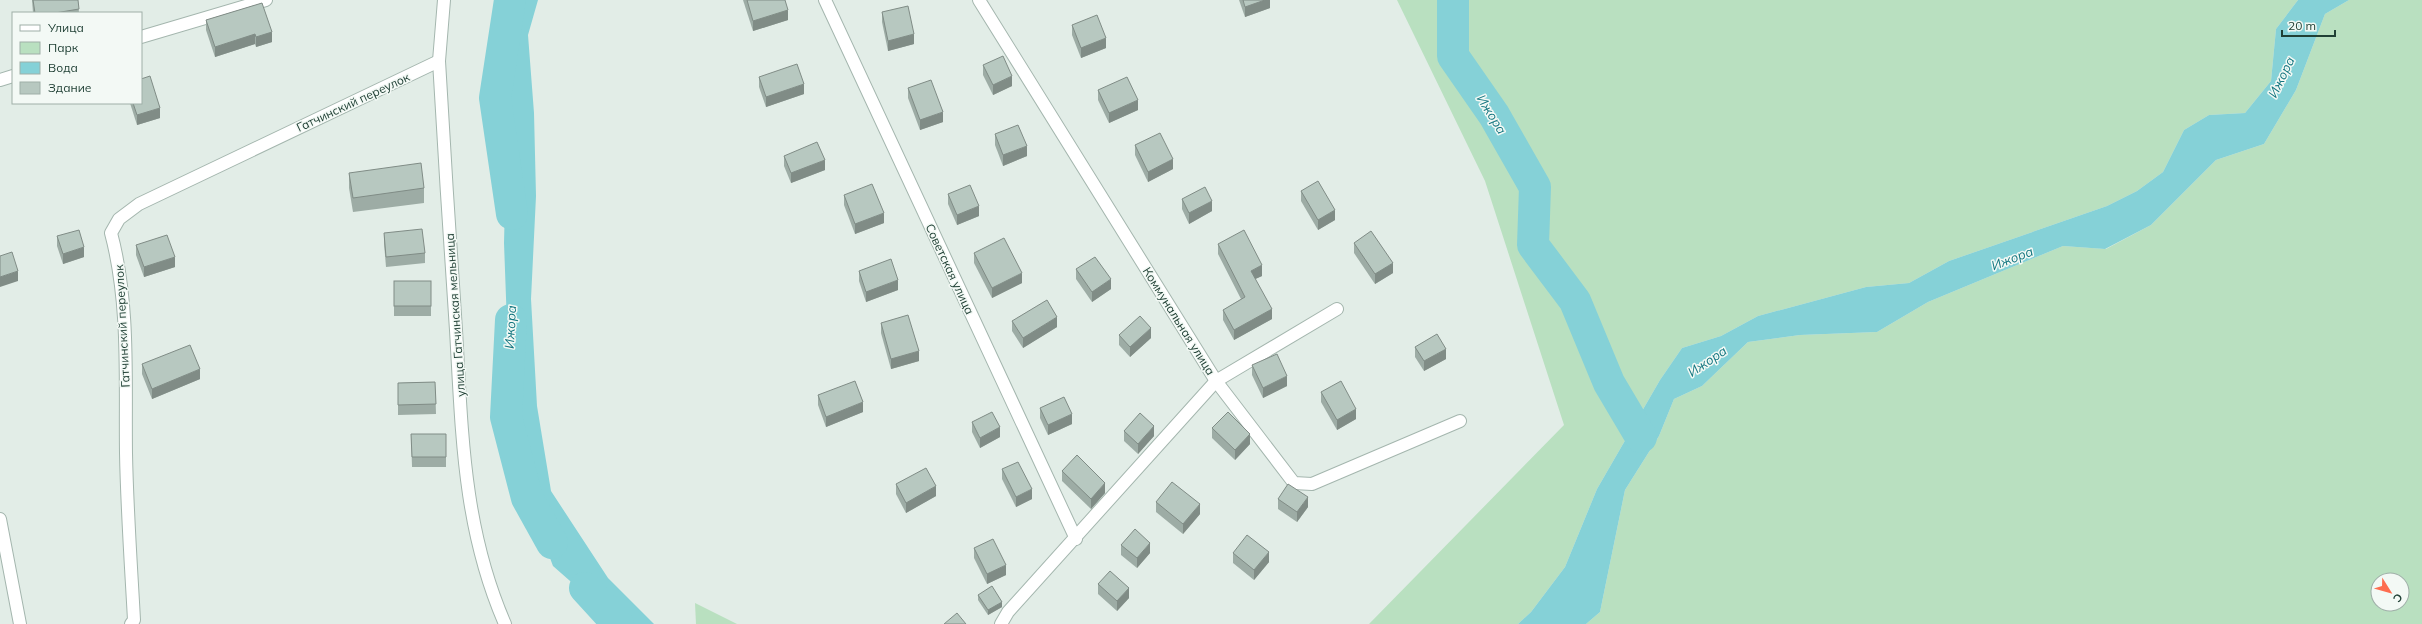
<svg xmlns="http://www.w3.org/2000/svg" width="2422" height="624" font-family="Mulish,sans-serif">
<rect width="100%" height="100%" fill="#e2ede7"/>
<g fill="#b9e0c0" fill-rule="evenodd">
<path d="M1397,0H2298L2276,29L2271,81L2245,113L2209,115L2184,130L2163,172L2137,191L2107,206L1949,261L1909,283L1866,287L1758,316L1721,336L1682,348L1660,380L1597,489L1565,567L1531,612L1518,624H1369L1564,425L1485,181Z"/>
<path d="M2349,0H2422V624H1586L1600,612L1625,490L1659,436L1674,399L1702,386L1748,342L1800,335L1877,332L1928,302L2063,246L2106,249L2151,225L2216,160L2264,144L2296,90L2325,14ZM2378,580H2402V604H2378Z"/>
<path d="M695,603L737,624H696Z"/>
</g>
<g fill="#85d1d7">
<path d="M512,0H538L528,35L534,113L536,196L531,299L537,406L551,491L608,578L654,624H619L553,566L527,497L511,434L504,243L506,164L496,110L501,32L511,11Z"/>
<path d="M2298,0H2349L2325,14L2296,90L2264,144L2216,160L2151,225L2105,249L2063,246L1928,302L1877,332L1800,335L1748,342L1702,386L1674,399L1659,436L1625,490L1600,612L1586,624H1518L1531,612L1565,567L1597,489L1660,380L1682,348L1721,336L1758,316L1866,287L1909,283L1949,261L2107,206L2137,191L2163,172L2184,130L2209,115L2245,113L2271,81L2276,29Z"/>
</g>
<g fill="none" stroke-linecap="round" stroke-linejoin="round">
<g stroke="#85d1d7" stroke-width="32">
<path d="M510,0L495,98L512,214"/>
<path d="M1453,0V56L1494,115L1535,187L1533,245L1575,301L1609,383L1641,437"/>
<path d="M511,320L506,417L527,498L552,543"/>
<path d="M585,588L618,624"/>
</g>
<g stroke="#a4b6ae" stroke-width="14">
<g id="minor">
<path d="M444,0L439,61C444,151 450,240 456,330C462,433 463,528 505,624"/>
<path d="M825,0L1076,539"/>
<path d="M979,0L1216,381L1294,483L1312,484L1460,421"/>
<path d="M141,37L266,0"/>
<path d="M0,80L13,76"/>
<path d="M0,519L20,624"/>
<path d="M131,624L134,620C131,565 127,509 126,453C125,381 130,304 111,233L119,219L139,204L439,61"/>
<path d="M1001,624L1008,612L1216,381L1337,309"/>
</g>
</g>
<use href="#minor" stroke="#fff" stroke-width="12"/>
</g>
<g fill="#9daca5">
<path d="M32,0H78L79,13H33Z"/>
<path d="M743,0H785L788,20L753,31Z"/>
<path d="M1239,0H1270V8L1245,17Z"/>
<path d="M262,3L272,42L256,47L255,44L215,57L206,30V20Z"/>
<path d="M882,12L914,44L888,51L882,22Z"/>
<path d="M1072,25L1106,48L1081,58L1072,35Z"/>
<path d="M983,65L1012,86L993,95L983,75Z"/>
<path d="M759,77L804,94L766,107L759,87Z"/>
<path d="M908,88L943,122L920,130L908,98Z"/>
<path d="M1098,90L1138,110L1109,123L1098,100Z"/>
<path d="M130,103H141L160,118L137,125Z"/>
<path d="M995,134L1027,156L1003,166L995,145Z"/>
<path d="M1135,145L1173,169L1148,182L1135,155Z"/>
<path d="M784,156L825,170L791,183L784,166Z"/>
<path d="M349,173L424,188V203L353,212L349,188Z"/>
<path d="M1301,191L1335,220L1318,230L1301,201Z"/>
<path d="M948,194L979,216L957,225L948,204Z"/>
<path d="M844,195L884,223L855,234L844,205Z"/>
<path d="M1182,199L1212,211L1189,224L1182,209Z"/>
<path d="M384,233L425,253V263L386,267L384,243Z"/>
<path d="M57,236L84,257L63,264L57,246Z"/>
<path d="M1354,243L1393,273L1375,284L1354,253Z"/>
<path d="M1218,244L1262,276L1255,279L1272,319L1234,340L1223,320V310L1241,299L1218,254Z"/>
<path d="M136,245L175,267L144,277L136,255Z"/>
<path d="M974,253L1022,283L992,298L974,263Z"/>
<path d="M1076,269L1111,289L1092,302L1076,279Z"/>
<path d="M859,271L898,290L866,302L859,281Z"/>
<rect x="394" y="281" width="37" height="35"/>
<path d="M1012,321L1057,327L1023,348L1012,331Z"/>
<path d="M881,323L919,361L891,369L881,333Z"/>
<path d="M1119,335L1151,338L1130,357L1119,345Z"/>
<path d="M1415,347L1446,359L1424,371L1415,357Z"/>
<path d="M142,364L200,379L152,399L142,374Z"/>
<path d="M1252,365L1287,386L1263,398L1252,375Z"/>
<path d="M435,382L436,414L398,415V383Z"/>
<path d="M1321,392L1356,419L1337,430L1321,402Z"/>
<path d="M818,395L863,412L826,427L818,405Z"/>
<path d="M1040,408L1072,424L1048,435L1040,418Z"/>
<path d="M972,422L1000,437L980,448L972,432Z"/>
<path d="M1212,428L1250,444L1235,460L1212,438Z"/>
<path d="M1124,431L1154,436L1138,454L1124,441Z"/>
<path d="M411,434H446V467H412Z"/>
<path d="M1002,469L1032,499L1016,507L1002,479Z"/>
<path d="M1062,471L1105,493L1091,509L1062,481Z"/>
<path d="M896,484L936,496L906,513L896,494Z"/>
<path d="M1278,499L1308,507L1297,522L1278,509Z"/>
<path d="M1156,502L1200,514L1183,534L1156,512Z"/>
<path d="M1121,545L1150,553L1137,568L1121,555Z"/>
<path d="M974,548L1006,575L987,584L974,558Z"/>
<path d="M1233,553L1269,562L1254,580L1233,563Z"/>
<path d="M1098,584L1129,598L1117,611L1098,594Z"/>
<path d="M978,595L1002,607L988,615L978,600Z"/>
</g>
<g fill="#808c86">
<path d="M1265,0H1270V8L1245,17V7Z"/>
<path d="M788,10V20L753,31V21Z"/>
<path d="M272,32V42L256,47V37Z"/>
<path d="M255,34V44L215,57V47Z"/>
<path d="M914,34V44L888,51V41Z"/>
<path d="M1106,38V48L1081,58V48Z"/>
<path d="M1012,76V86L993,95V85Z"/>
<path d="M804,84V94L766,107V97Z"/>
<path d="M1138,100V110L1109,123V113Z"/>
<path d="M160,108V118L137,125V115Z"/>
<path d="M943,112V122L920,130V120Z"/>
<path d="M1027,146V156L1003,166V155Z"/>
<path d="M1173,159V169L1148,182V172Z"/>
<path d="M825,160V170L791,183V173Z"/>
<path d="M1212,201V211L1189,224V213Z"/>
<path d="M979,206V216L957,225V215Z"/>
<path d="M1335,210V220L1318,230V220Z"/>
<path d="M884,213V223L855,234V224Z"/>
<path d="M84,247V257L63,264V254Z"/>
<path d="M175,257V267L144,277V267Z"/>
<path d="M1393,263V273L1375,284V274Z"/>
<path d="M1262,265V276L1251,281V271Z"/>
<path d="M18,271V281L0,287V277Z"/>
<path d="M1022,273V283L992,298V288Z"/>
<path d="M1111,279V289L1092,302V292Z"/>
<path d="M898,280V290L866,302V292Z"/>
<path d="M1272,309V319L1234,340V330Z"/>
<path d="M1057,317V327L1023,348V338Z"/>
<path d="M1151,328V338L1130,357V347Z"/>
<path d="M1446,349V359L1424,371V361Z"/>
<path d="M919,351V361L891,369V359Z"/>
<path d="M200,369V379L152,399V389Z"/>
<path d="M1287,376V386L1263,398V388Z"/>
<path d="M863,402V412L826,427V417Z"/>
<path d="M1356,409V419L1337,430V420Z"/>
<path d="M1072,414V424L1048,435V425Z"/>
<path d="M1154,426V436L1138,454V444Z"/>
<path d="M1000,427V437L980,448V438Z"/>
<path d="M1250,434V444L1235,460V450Z"/>
<path d="M1105,483V493L1091,509V499Z"/>
<path d="M936,486V496L906,513V503Z"/>
<path d="M1032,489V499L1016,507V497Z"/>
<path d="M1308,497V507L1297,522V512Z"/>
<path d="M1200,504V514L1183,534V524Z"/>
<path d="M1150,543V553L1137,568V558Z"/>
<path d="M1269,552V562L1254,580V570Z"/>
<path d="M1006,565V575L987,584V574Z"/>
<path d="M1129,588V598L1117,611V601Z"/>
<path d="M1002,602V607L988,615V610Z"/>
</g>
<g fill="#b7c8c0" stroke="#808c86">
<path d="M33,0H78L79,9L55,13H35Z"/>
<path d="M747,0H785L788,10L753,21Z"/>
<path d="M1243,0H1265L1245,7Z"/>
<path d="M262,3L272,32L256,37L255,34L215,47L206,20Z"/>
<path d="M908,6L914,34L888,41L882,12Z"/>
<path d="M1097,15L1106,38L1081,48L1072,25Z"/>
<path d="M1003,56L1012,76L993,85L983,65Z"/>
<path d="M797,64L804,84L766,97L759,77Z"/>
<path d="M150,76L160,108L137,115L133,103H141V79Z"/>
<path d="M1127,77L1138,100L1109,113L1098,90Z"/>
<path d="M931,80L943,112L920,120L908,88Z"/>
<path d="M1018,125L1027,146L1003,155L995,134Z"/>
<path d="M1160,133L1173,159L1148,172L1135,145Z"/>
<path d="M817,142L825,160L791,173L784,156Z"/>
<path d="M421,163L424,188L353,198L349,173Z"/>
<path d="M1318,181L1335,210L1318,220L1301,191Z"/>
<path d="M872,184L884,213L855,224L844,195Z"/>
<path d="M970,185L979,206L957,215L948,194Z"/>
<path d="M1205,187L1212,201L1189,213L1182,199Z"/>
<path d="M422,229L425,253L386,257L384,233Z"/>
<path d="M79,230L84,247L63,254L57,236Z"/>
<path d="M1244,230L1262,265L1251,271L1272,309L1234,330L1223,310L1245,297L1218,244Z"/>
<path d="M1371,231L1393,263L1375,274L1354,243Z"/>
<path d="M167,235L175,257L144,267L136,245Z"/>
<path d="M1004,238L1022,273L992,288L974,253Z"/>
<path d="M12,252L18,271L0,277V256Z"/>
<path d="M1095,257L1111,279L1092,292L1076,269Z"/>
<path d="M891,259L898,280L866,292L859,271Z"/>
<rect x="394" y="281" width="37" height="25"/>
<path d="M1047,300L1057,317L1023,338L1012,321Z"/>
<path d="M908,315L919,351L891,359L881,323Z"/>
<path d="M1140,316L1151,328L1130,347L1119,335Z"/>
<path d="M1437,334L1446,349L1424,361L1415,347Z"/>
<path d="M190,345L200,369L152,389L142,364Z"/>
<path d="M1277,354L1287,376L1263,388L1252,365Z"/>
<path d="M855,381L863,402L826,417L818,395Z"/>
<path d="M1341,381L1356,409L1337,420L1321,392Z"/>
<path d="M435,382L436,404L398,405V383Z"/>
<path d="M1064,397L1072,414L1048,425L1040,408Z"/>
<path d="M992,412L1000,427L980,438L972,422Z"/>
<path d="M1228,412L1250,434L1235,450L1212,428Z"/>
<path d="M1140,413L1154,426L1138,444L1124,431Z"/>
<path d="M411,434H446V457H412Z"/>
<path d="M1077,455L1105,483L1091,499L1062,471Z"/>
<path d="M1018,462L1032,489L1016,497L1002,469Z"/>
<path d="M926,468L936,486L906,503L896,484Z"/>
<path d="M1172,482L1200,504L1183,524L1156,502Z"/>
<path d="M1288,484L1308,497L1297,512L1278,499Z"/>
<path d="M1135,529L1150,543L1137,558L1121,545Z"/>
<path d="M1247,535L1269,552L1254,570L1233,553Z"/>
<path d="M993,539L1006,565L987,574L974,548Z"/>
<path d="M1110,571L1129,588L1117,601L1098,584Z"/>
<path d="M992,586L1002,602L988,610L978,595Z"/>
<path d="M957,613L966,624H944Z"/>
</g>
<g text-anchor="middle" dominant-baseline="central" stroke-width="3" stroke-linejoin="round" paint-order="stroke">
<g font-size="12" fill="#204035" stroke="#f3f9f5">
<text transform="translate(353 102) rotate(-25)">Гатчинский переулок</text>
<text transform="translate(950 269) rotate(65)">Советская улица</text>
<text transform="translate(455 315) rotate(-94)">улица Гатчинская мельница</text>
<text transform="translate(1179 321) rotate(58)">Коммунальная улица</text>
<text transform="translate(122 326) rotate(-93)">Гатчинский переулок</text>
</g>
<g font-size="13" font-style="italic" fill="#157781" stroke="#f3f9f5">
<text transform="translate(2281 77) rotate(-64)">Ижора</text>
<text transform="translate(1492 114) rotate(58)">Ижора</text>
<text transform="translate(2012 258) rotate(-21)">Ижора</text>
<text transform="translate(510 327) rotate(-87)">Ижора</text>
<text transform="translate(1707 361) rotate(-34)">Ижора</text>
</g>
</g>
<rect x="12" y="12" width="130" height="92" fill="#f3f9f5" stroke="#9fafa8"/>
<rect x="20" y="25" width="20" height="6" fill="#ffffff" stroke="#9fafa8"/>
<text x="48" y="32" font-size="12" fill="#204035">Улица</text>
<rect x="20" y="42" width="20" height="12" fill="#b9e0c0" stroke="#9fafa8"/>
<text x="48" y="52" font-size="12" fill="#204035">Парк</text>
<rect x="20" y="62" width="20" height="12" fill="#85d1d7" stroke="#9fafa8"/>
<text x="48" y="72" font-size="12" fill="#204035">Вода</text>
<rect x="20" y="82" width="20" height="12" fill="#b7c8c0" stroke="#9fafa8"/>
<text x="48" y="92" font-size="12" fill="#204035">Здание</text>
<g transform="translate(2390 592) rotate(127)"><circle r="19" fill="#f3f9f5" stroke="#9fafa8"/>
<path d="M0-3L7 15L0 10L-7 15Z" fill="#fd6d50"/>
<text y="-6" font-size="11" font-weight="bold" text-anchor="middle" fill="#204035">С</text>
</g>
<path d="M2282 30v6h53v-6" fill="none" stroke="#204035" stroke-width="2"/>
<text x="2288" y="30" font-size="12" fill="#204035" stroke="#f3f9f5" stroke-width="3" paint-order="stroke">20 m</text>
</svg>
